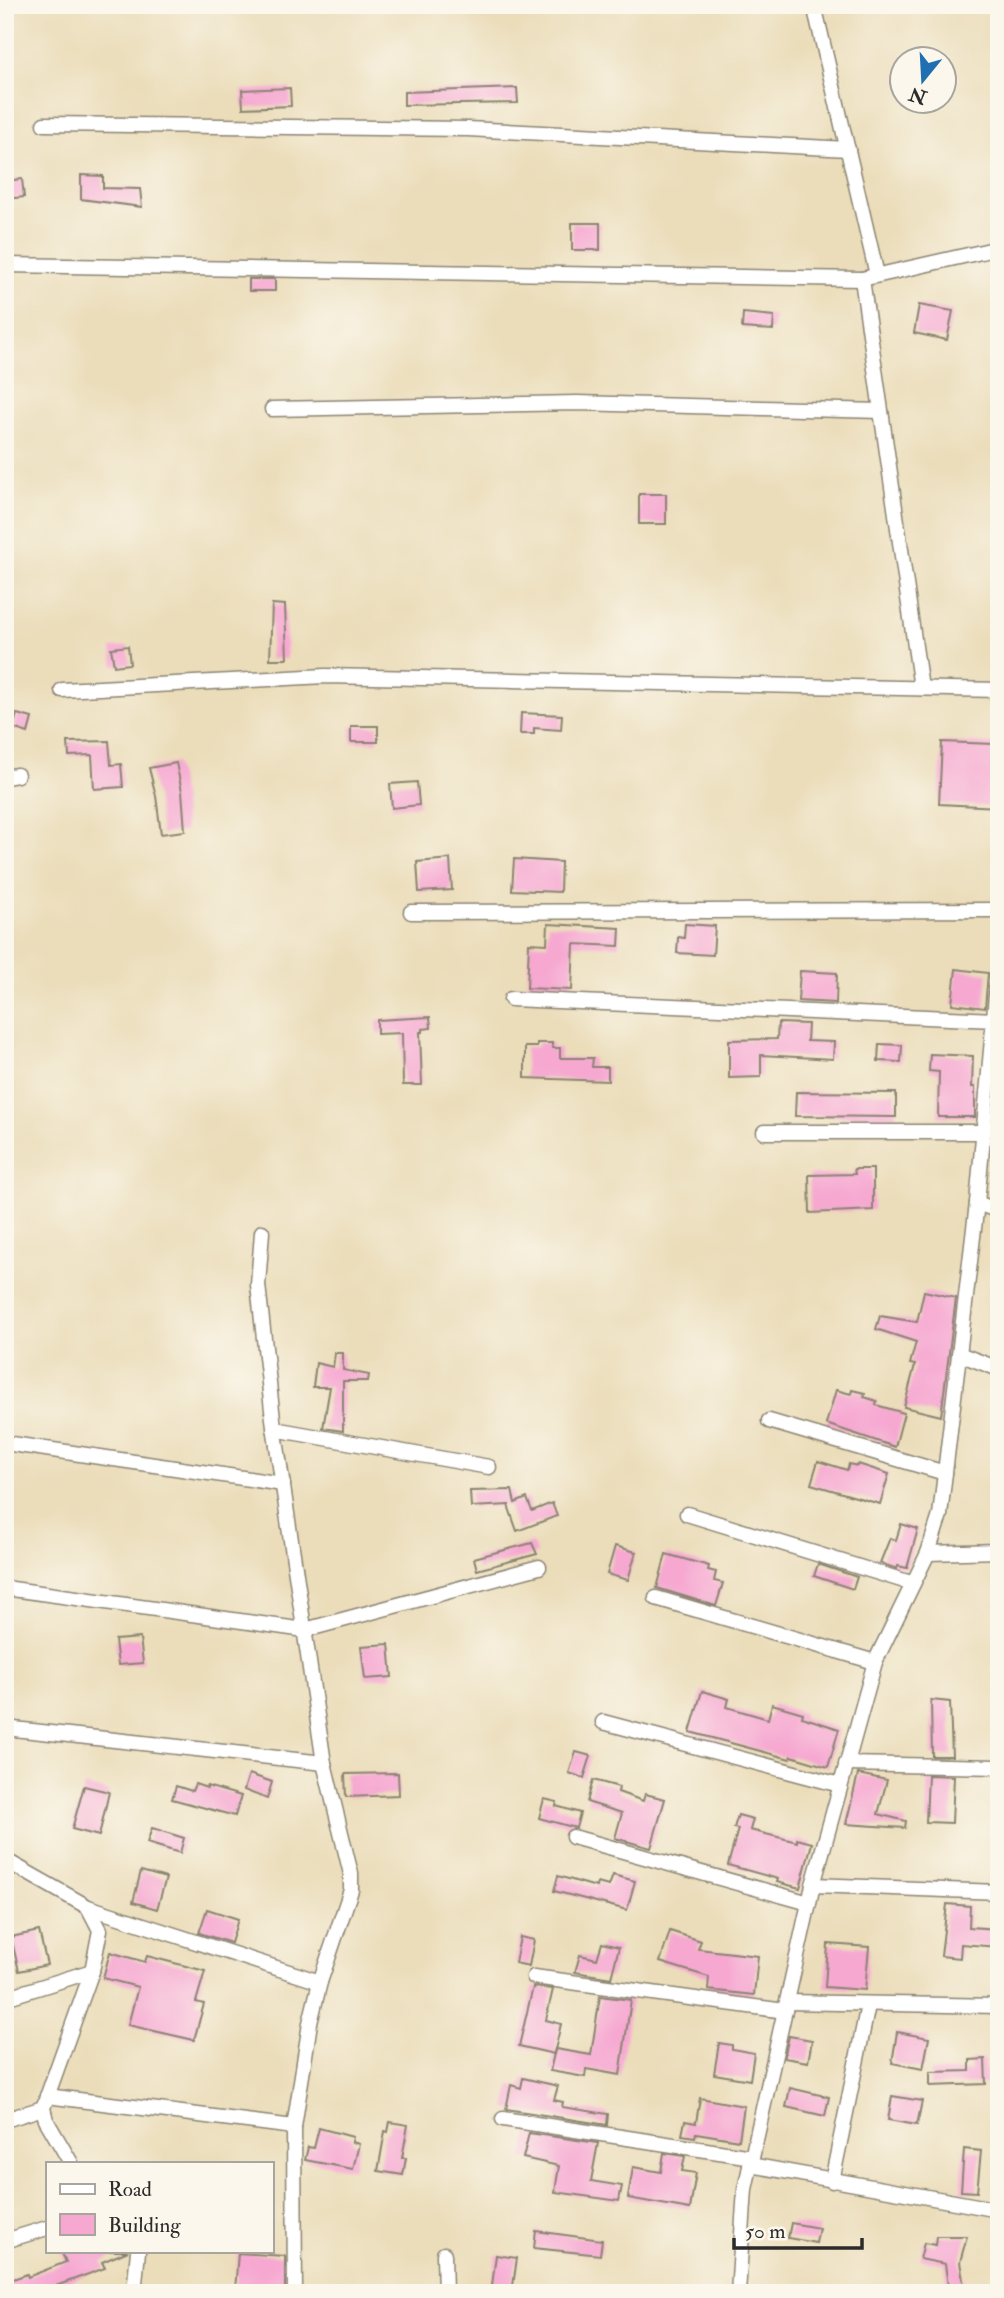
<svg xmlns="http://www.w3.org/2000/svg" width="1004" height="2298" font-family="'IM FELL Double Pica',serif">
<rect width="100%" height="100%" fill="#fbf7ec"/>
<filter id="ink" filterUnits="userSpaceOnUse"><feTurbulence type="fractalNoise" baseFrequency=".0143" numOctaves="2"/><feDisplacementMap in="SourceGraphic" scale="14" xChannelSelector="R" yChannelSelector="G"/><feConvolveMatrix kernelMatrix="1 2 1 2 8 2 1 2 1" color-interpolation-filters="sRGB"/></filter>
<filter id="wash" filterUnits="userSpaceOnUse"><feTurbulence type="fractalNoise" baseFrequency=".00686" numOctaves="4" result="noise"/><feDisplacementMap in="SourceGraphic" scale="28" xChannelSelector="R" yChannelSelector="G"/><feGaussianBlur stdDeviation="1.57" result="paint"/><feColorMatrix in="noise" values="0 0 0 0 0 0 0 0 0 0 0 0 0 0 0 0 0 1.4 0 .05"/><feComposite in="paint" operator="in"/></filter>
<g filter="url(#wash)">
<rect width="100%" height="100%" fill="#ebddba"/>
<g id="blocks">
<g fill="#f6a8d1">
<path d="M290,88L291,106L243,108L242,90Z"/>
<path d="M517,88L518,103L404,105V92Z"/>
<path d="M81,175L103,176V188L140,189L142,207L81,199Z"/>
<path d="M22,179L24,197L5,199V181Z"/>
<rect x="572" y="223" width="28" height="27"/>
<rect x="249" y="279" width="26" height="12"/>
<path d="M919,305L953,311L947,340L914,333Z"/>
<path d="M743,313L774,316L773,330L742,328Z"/>
<rect x="639" y="494" width="27" height="30"/>
<path d="M272,604L285,605L287,659H270Z"/>
<path d="M128,646L130,664L114,666L111,648Z"/>
<path d="M521,713L562,715L561,730L534,728V734H520Z"/>
<path d="M17,714L32,718L28,733L13,728Z"/>
<rect x="351" y="726" width="27" height="16"/>
<path d="M109,741L111,765L121,764L123,787L94,789L92,755L69,756L68,742Z"/>
<path d="M942,742L994,744L993,753H999V807L939,804Z"/>
<path d="M176,763L182,791L185,831L161,834L156,796L149,768Z"/>
<path d="M417,782L419,805L392,808L390,784Z"/>
<path d="M450,859L452,890L419,892L417,862Z"/>
<path d="M514,859L561,862L560,892L512,890Z"/>
<path d="M548,924L620,928L619,946L574,944L572,990L527,988L529,943L547,944Z"/>
<path d="M685,924L715,926L713,955L677,953L678,937L684,938Z"/>
<path d="M956,969L988,973L985,1008L952,1004Z"/>
<path d="M800,971L837,973L836,1003L798,1001Z"/>
<path d="M430,1017L431,1028L423,1029V1032H420L422,1085H403L402,1033L377,1034V1020Z"/>
<path d="M778,1023L808,1024L807,1041L834,1042L833,1059L761,1055V1077L729,1078V1040L777,1039Z"/>
<path d="M537,1043H552V1048H560V1058H593L592,1067H608V1081L525,1078V1047H537Z"/>
<path d="M879,1044L902,1045L901,1062L878,1061Z"/>
<path d="M930,1054L973,1056L972,1087H975V1117H938L939,1072L929,1071Z"/>
<path d="M796,1092L896,1093V1117L795,1116Z"/>
<path d="M854,1169H873V1210L810,1213L809,1175L855,1174Z"/>
<path d="M924,1291L956,1298L941,1416L904,1407L915,1365L910,1364L916,1342L876,1329L880,1316L917,1322Z"/>
<path d="M335,1353H343V1370L369,1375L368,1381H343V1431L323,1428L330,1387H313L316,1363L333,1367Z"/>
<path d="M836,1390L851,1394L852,1390L865,1393L864,1397L877,1401L876,1405L904,1413L895,1447L826,1424Z"/>
<path d="M818,1461L847,1470L849,1464L857,1466L858,1464L889,1474L880,1504L811,1484Z"/>
<path d="M512,1490L515,1503L527,1498L532,1511L552,1503L557,1516L517,1531L508,1505H510L471,1507L470,1491Z"/>
<path d="M901,1524L918,1529L907,1568L898,1566L897,1569L880,1563L890,1538L896,1540Z"/>
<path d="M532,1543L537,1554L477,1570L474,1558Z"/>
<path d="M615,1546L636,1552L628,1580L607,1574Z"/>
<path d="M666,1554L709,1566L708,1570L716,1572L714,1581L723,1583L716,1606L657,1588Z"/>
<path d="M818,1564L857,1577L853,1589L814,1576Z"/>
<path d="M140,1638L143,1663L118,1665L115,1640Z"/>
<path d="M389,1644L392,1677L365,1679L361,1646Z"/>
<path d="M702,1691L729,1699L727,1707L768,1719L772,1704L803,1713L802,1717L839,1729L828,1767L791,1756L790,1759L690,1732Z"/>
<path d="M931,1700L950,1702L952,1756H932Z"/>
<path d="M576,1752L591,1756L584,1778L569,1773Z"/>
<path d="M398,1773L399,1795L346,1797L345,1774Z"/>
<path d="M249,1774L272,1782L267,1799L244,1790Z"/>
<path d="M858,1774L887,1780L878,1814L906,1821L905,1828L846,1824Z"/>
<path d="M928,1775L954,1776L952,1823L926,1822Z"/>
<path d="M593,1780L619,1787L618,1792L643,1801L645,1794L665,1799L651,1848L615,1838L622,1813L587,1802Z"/>
<path d="M195,1784L207,1788V1786L241,1796L235,1816L172,1799L176,1786L192,1791Z"/>
<path d="M84,1786L109,1792L99,1836L72,1829Z"/>
<path d="M544,1799L557,1802L556,1806L580,1813L576,1828L539,1818Z"/>
<path d="M738,1815L753,1819L750,1830L797,1842V1839L812,1843L800,1888L777,1882L778,1879L728,1865L738,1829L734,1828Z"/>
<path d="M152,1828L184,1838L180,1853L147,1843Z"/>
<path d="M141,1871L166,1878L157,1909L133,1902Z"/>
<path d="M613,1875L635,1881L627,1910L554,1891L558,1876L596,1887L597,1883L609,1886Z"/>
<path d="M947,1904L970,1906L969,1927L999,1929V1947L961,1944L960,1958L941,1956Z"/>
<path d="M207,1909L238,1919L231,1943L199,1933Z"/>
<path d="M39,1931L47,1965L19,1971L11,1937Z"/>
<path d="M670,1931L701,1941L698,1949L758,1956L754,1995L708,1990L709,1977L660,1962Z"/>
<path d="M520,1937L534,1940L529,1966L515,1963Z"/>
<path d="M602,1943L619,1947L611,1978L575,1972L580,1955L597,1959Z"/>
<path d="M828,1944L869,1947L865,1990L825,1987Z"/>
<path d="M110,1952L145,1962L147,1956L205,1971L196,2002L204,2004L194,2040L128,2025L138,1987L103,1978Z"/>
<path d="M533,1987L553,1989L546,2020L561,2024L554,2054L519,2046Z"/>
<path d="M600,1996L631,2000L620,2075L586,2069L585,2077L550,2071L555,2049L591,2055Z"/>
<path d="M897,2032L929,2038L923,2069L892,2063Z"/>
<path d="M789,2036L812,2040L808,2062L784,2058Z"/>
<path d="M719,2043L732,2045V2049L754,2053L750,2080L714,2074Z"/>
<path d="M985,2059L986,2084L930,2086V2072L970,2071V2060Z"/>
<path d="M523,2078L558,2086L554,2100L563,2102L562,2107L608,2114L607,2125L506,2109L511,2085L521,2088Z"/>
<path d="M790,2088L829,2097L825,2116L786,2107Z"/>
<path d="M892,2096L922,2101L917,2125L888,2120Z"/>
<path d="M700,2098L744,2106L739,2140L696,2133L695,2137L682,2135L685,2121L696,2123Z"/>
<path d="M390,2122L408,2125L402,2158H406L403,2175L378,2171L385,2131L388,2132Z"/>
<path d="M319,2128L353,2137L352,2142L359,2144L353,2169L305,2160L308,2147L314,2148Z"/>
<path d="M529,2133L598,2143L591,2181L622,2186L619,2201L555,2192L559,2166L523,2158Z"/>
<path d="M964,2149L981,2151L977,2192L961,2191Z"/>
<path d="M664,2153L685,2156L682,2171L696,2173L690,2209L628,2198L633,2167L661,2172Z"/>
<path d="M791,2223L819,2228L816,2243L788,2238Z"/>
<path d="M536,2231L602,2240L600,2255L534,2248Z"/>
<path d="M936,2236H967L960,2262L965,2293H949L945,2264L920,2259L924,2243L935,2245Z"/>
<path d="M61,2251H128L102,2262L105,2268L37,2293H5V2282L27,2274L28,2277L66,2262Z"/>
<path d="M238,2253L285,2256V2293L235,2291Z"/>
<path d="M496,2255L517,2258L512,2293H491Z"/>
</g>
</g>
</g>
<g filter="url(#ink)">
<use href="#blocks" fill-opacity="0" stroke="#8b8472" stroke-width="2"/>
<g fill="none" stroke-linecap="round" stroke-linejoin="round">
<g stroke="#8b8472" stroke-width="17">
<g id="street">
<path d="M814,5L877,275"/>
<path d="M44,124L468,129L848,149"/>
<path d="M5,265L862,279L999,248"/>
<path d="M862,279L921,688"/>
<path d="M272,409L577,403L881,411"/>
<path d="M62,690L325,676L999,690"/>
<path d="M5,777L17,775"/>
<path d="M411,912L999,910"/>
<path d="M511,999L995,1020"/>
<path d="M764,1132H984"/>
<path d="M977,1203L999,1211"/>
<path d="M262,1232L258,1285L273,1419L324,1763L351,1874V1890L320,1982L310,2023L294,2127L295,2293"/>
<path d="M959,1354L999,1369"/>
<path d="M769,1421L945,1473"/>
<path d="M274,1429L489,1467"/>
<path d="M5,1443L283,1484"/>
<path d="M687,1514L911,1583"/>
<path d="M928,1553L999,1551"/>
<path d="M5,1588L305,1630L539,1567"/>
<path d="M656,1598L875,1662"/>
<path d="M603,1722L840,1785"/>
<path d="M5,1728L324,1763"/>
<path d="M846,1764L999,1767"/>
<path d="M573,1837L809,1903"/>
<path d="M5,1860L88,1907L100,1930L92,1971L43,2108L46,2120L71,2163"/>
<path d="M813,1885L999,1892"/>
<path d="M88,1907L320,1982"/>
<path d="M534,1977L785,2011"/>
<path d="M5,1998L92,1971"/>
<path d="M787,2002L999,2006"/>
<path d="M47,2096L294,2127"/>
<path d="M503,2119L752,2157"/>
<path d="M5,2120L43,2108"/>
<path d="M750,2165L999,2210"/>
<path d="M832,2181L868,2005"/>
<path d="M5,2241L47,2228"/>
<path d="M444,2254L445,2293"/>
<path d="M134,2293L138,2251"/>
<path d="M738,2293L745,2189L813,1885L875,1662L928,1553L940,1515L977,1203L999,963"/>
</g>
</g>
<use href="#street" stroke="#fff" stroke-width="14"/>
</g>
</g>
<rect width="1004" height="2298" fill="none" stroke="#fbf7ec" stroke-width="28"/>
<rect x="46" y="2162" width="228" height="91" fill="#fbf7ec" stroke="#a8a59f" stroke-width="2"/>
<rect x="60" y="2184" width="35" height="10" fill="#ffffff" stroke="#a8a59f" stroke-width="2"/>
<text x="108" y="2196" font-size="21" fill="#2b2b2b">Road</text>
<rect x="60" y="2214" width="35" height="21" fill="#f6a8d1" stroke="#a8a59f" stroke-width="2"/>
<text x="108" y="2232" font-size="21" fill="#2b2b2b">Building</text>
<g transform="translate(923 80) rotate(198)"><circle r="33" fill="#fbf7ec" stroke="#a8a59f" stroke-width="2"/>
<path d="M0-5L12 26L0 18L-12 26Z" fill="#1f6fb2"/>
<text y="-10" font-size="19" font-weight="bold" text-anchor="middle" fill="#2b2b2b">N</text>
</g>
<path d="M734 2238v10h128v-10" fill="none" stroke="#2b2b2b" stroke-width="3.5"/>
<text x="745" y="2238" font-size="21" fill="#2b2b2b" stroke="#fbf7ec" stroke-width="5" paint-order="stroke">50 m</text>
</svg>
